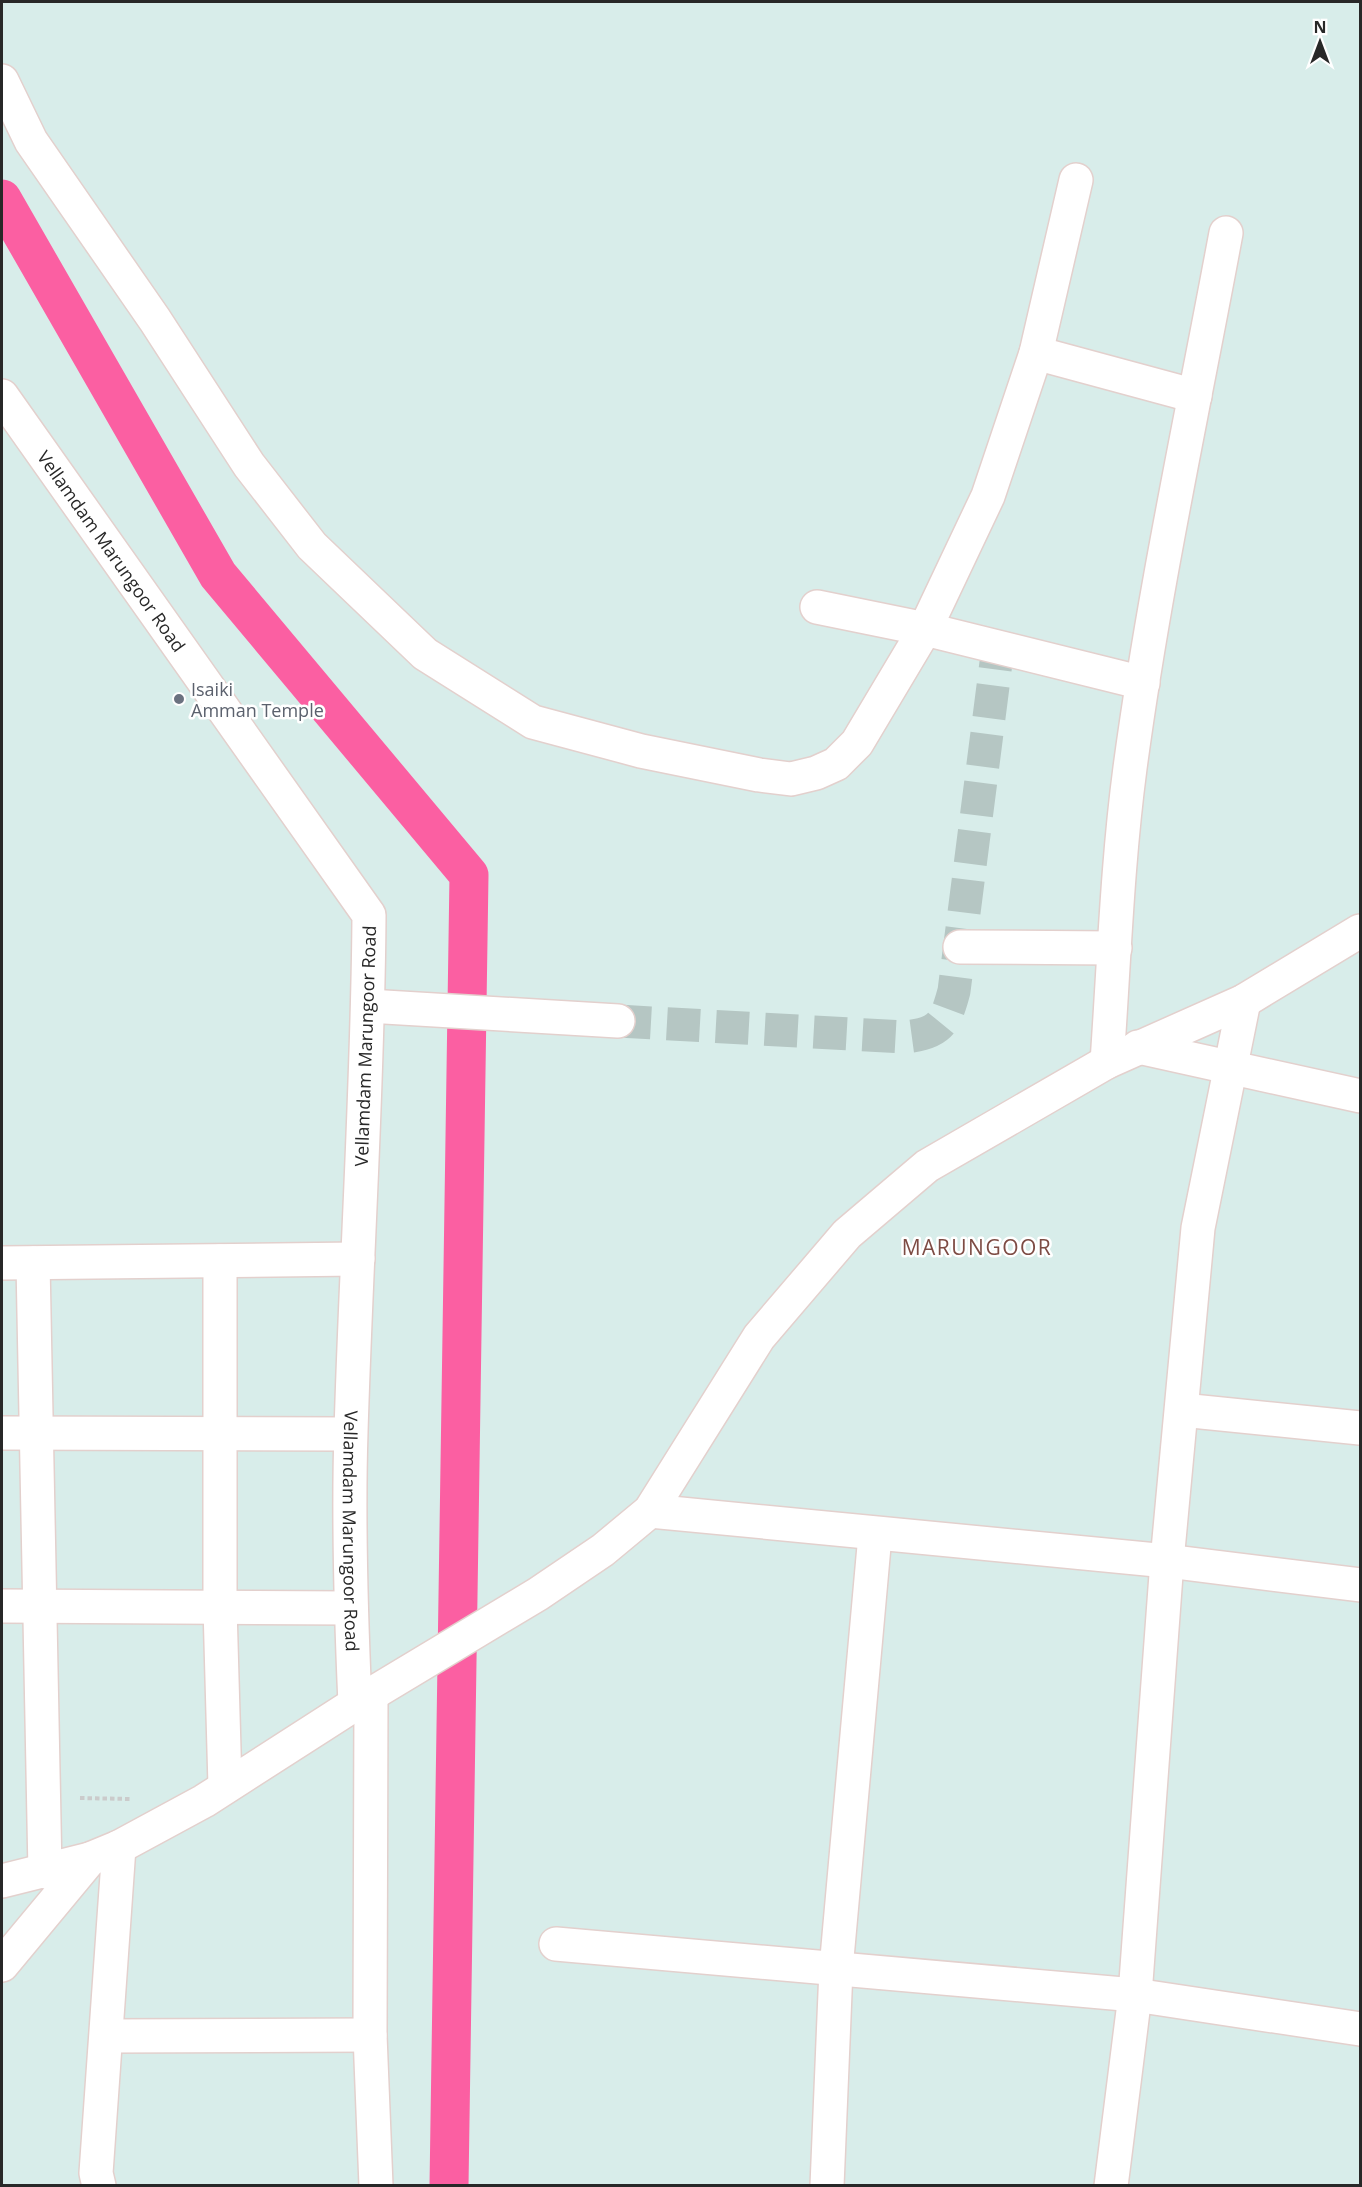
<svg xmlns="http://www.w3.org/2000/svg" width="1362" height="2187" font-family="'Open Sans',sans-serif">
<rect width="100%" height="100%" fill="#d8edea"/>
<g fill="none" stroke-linecap="round" stroke-linejoin="round">
<path stroke="#fb5fa2" stroke-width="39" d="M2,199L218,575L469,875L449,2186"/>
<path stroke="#b5c6c3" stroke-width="33" stroke-dasharray="33 16" stroke-linecap="butt" d="M618,1021L903,1037C939,1034 945,1025 954,991L998,647"/>
<g stroke="#e3d0cd" stroke-width="36">
<g id="minor">
<path d="M2,81L31,141L155,320L249,465L312,546L425,654L533,722L641,751L759,775L791,779L816,773L836,764L857,743L925,629L988,496L1036,353L1076,180"/>
<path d="M1036,353L1195,396"/>
<path id="s1" d="M2,396L369,915C368,1087 356,1260 351,1432C348,1523 351,1614 355,1704"/>
<path d="M817,607L925,629L1143,683"/>
<path d="M960,947L1115,948"/>
<path d="M368,1006L618,1021"/>
<path d="M1138,1047L1360,1096"/>
<path d="M1107,1062C1114,964 1117,866 1130,768C1154,589 1193,411 1226,233"/>
<path d="M220,1261V1607L225,1786"/>
<path d="M2,1263L358,1259"/>
<path d="M33,1263L45,1872"/>
<path d="M1182,1410L1360,1428"/>
<path d="M2,1433L350,1434"/>
<path d="M650,1511L1167,1561L1360,1585"/>
<path d="M2,1606L351,1608"/>
<path d="M371,1696L370,2035L376,2186"/>
<path d="M2,1881L90,1859L119,1847L204,1801L355,1704L538,1594L603,1550L650,1511L759,1337L847,1234L927,1166L1107,1062L1244,1001L1360,931"/>
<path d="M556,1944L1135,1995L1360,2029"/>
<path d="M2,1965L90,1859"/>
<path d="M107,2036L370,2035"/>
<path d="M99,2186L96,2173L119,1847"/>
<path d="M827,2186L836,1969L875,1535"/>
<path d="M1111,2186L1135,1995L1167,1561L1198,1228L1244,1001"/>
</g>
</g>
<path stroke="#cbcbcb" stroke-width="4" stroke-dasharray="4.5 3" stroke-linecap="butt" d="M80,1798L130,1799"/>
<use href="#minor" stroke="#fff" stroke-width="33"/>
</g>
<circle fill="#6b7280" stroke="#fff" stroke-width="2" cx="179" cy="699" r="6"/>
<g text-anchor="middle" dominant-baseline="central" stroke-width="5" stroke-linejoin="round" paint-order="stroke">
<g font-size="18" fill="#282828" stroke="#fff">
<text stroke="none"><textPath href="#s1" startOffset="190">Vellamdam Marungoor Road</textPath></text>
<text transform="translate(365 1046) rotate(-88)">Vellamdam Marungoor Road</text>
<text stroke="none"><textPath href="#s1" startOffset="1252">Vellamdam Marungoor Road</textPath></text>
</g>
<g font-size="18" fill="#5b616d" stroke="#fff" text-anchor="start">
<text x="191" y="689">Isaiki<tspan x="191" dy="21">Amman Temple</tspan></text>
</g>
<g font-size="21" letter-spacing="1.5" fill="#7d4c44" stroke="#fff">
<text x="977" y="1247">MARUNGOOR</text>
</g>
</g>
<rect width="1362" height="2187" fill="none" stroke="#282828" stroke-width="6"/>
<g transform="translate(1320 42)" stroke="#ffffff" stroke-width="4.5" paint-order="stroke">
<path d="M0-4.5L10 22L0 15L-10 22Z" fill="#282828"/>
<text y="-9" font-size="16" font-weight="bold" text-anchor="middle" fill="#282828">N</text>
</g>
</svg>
